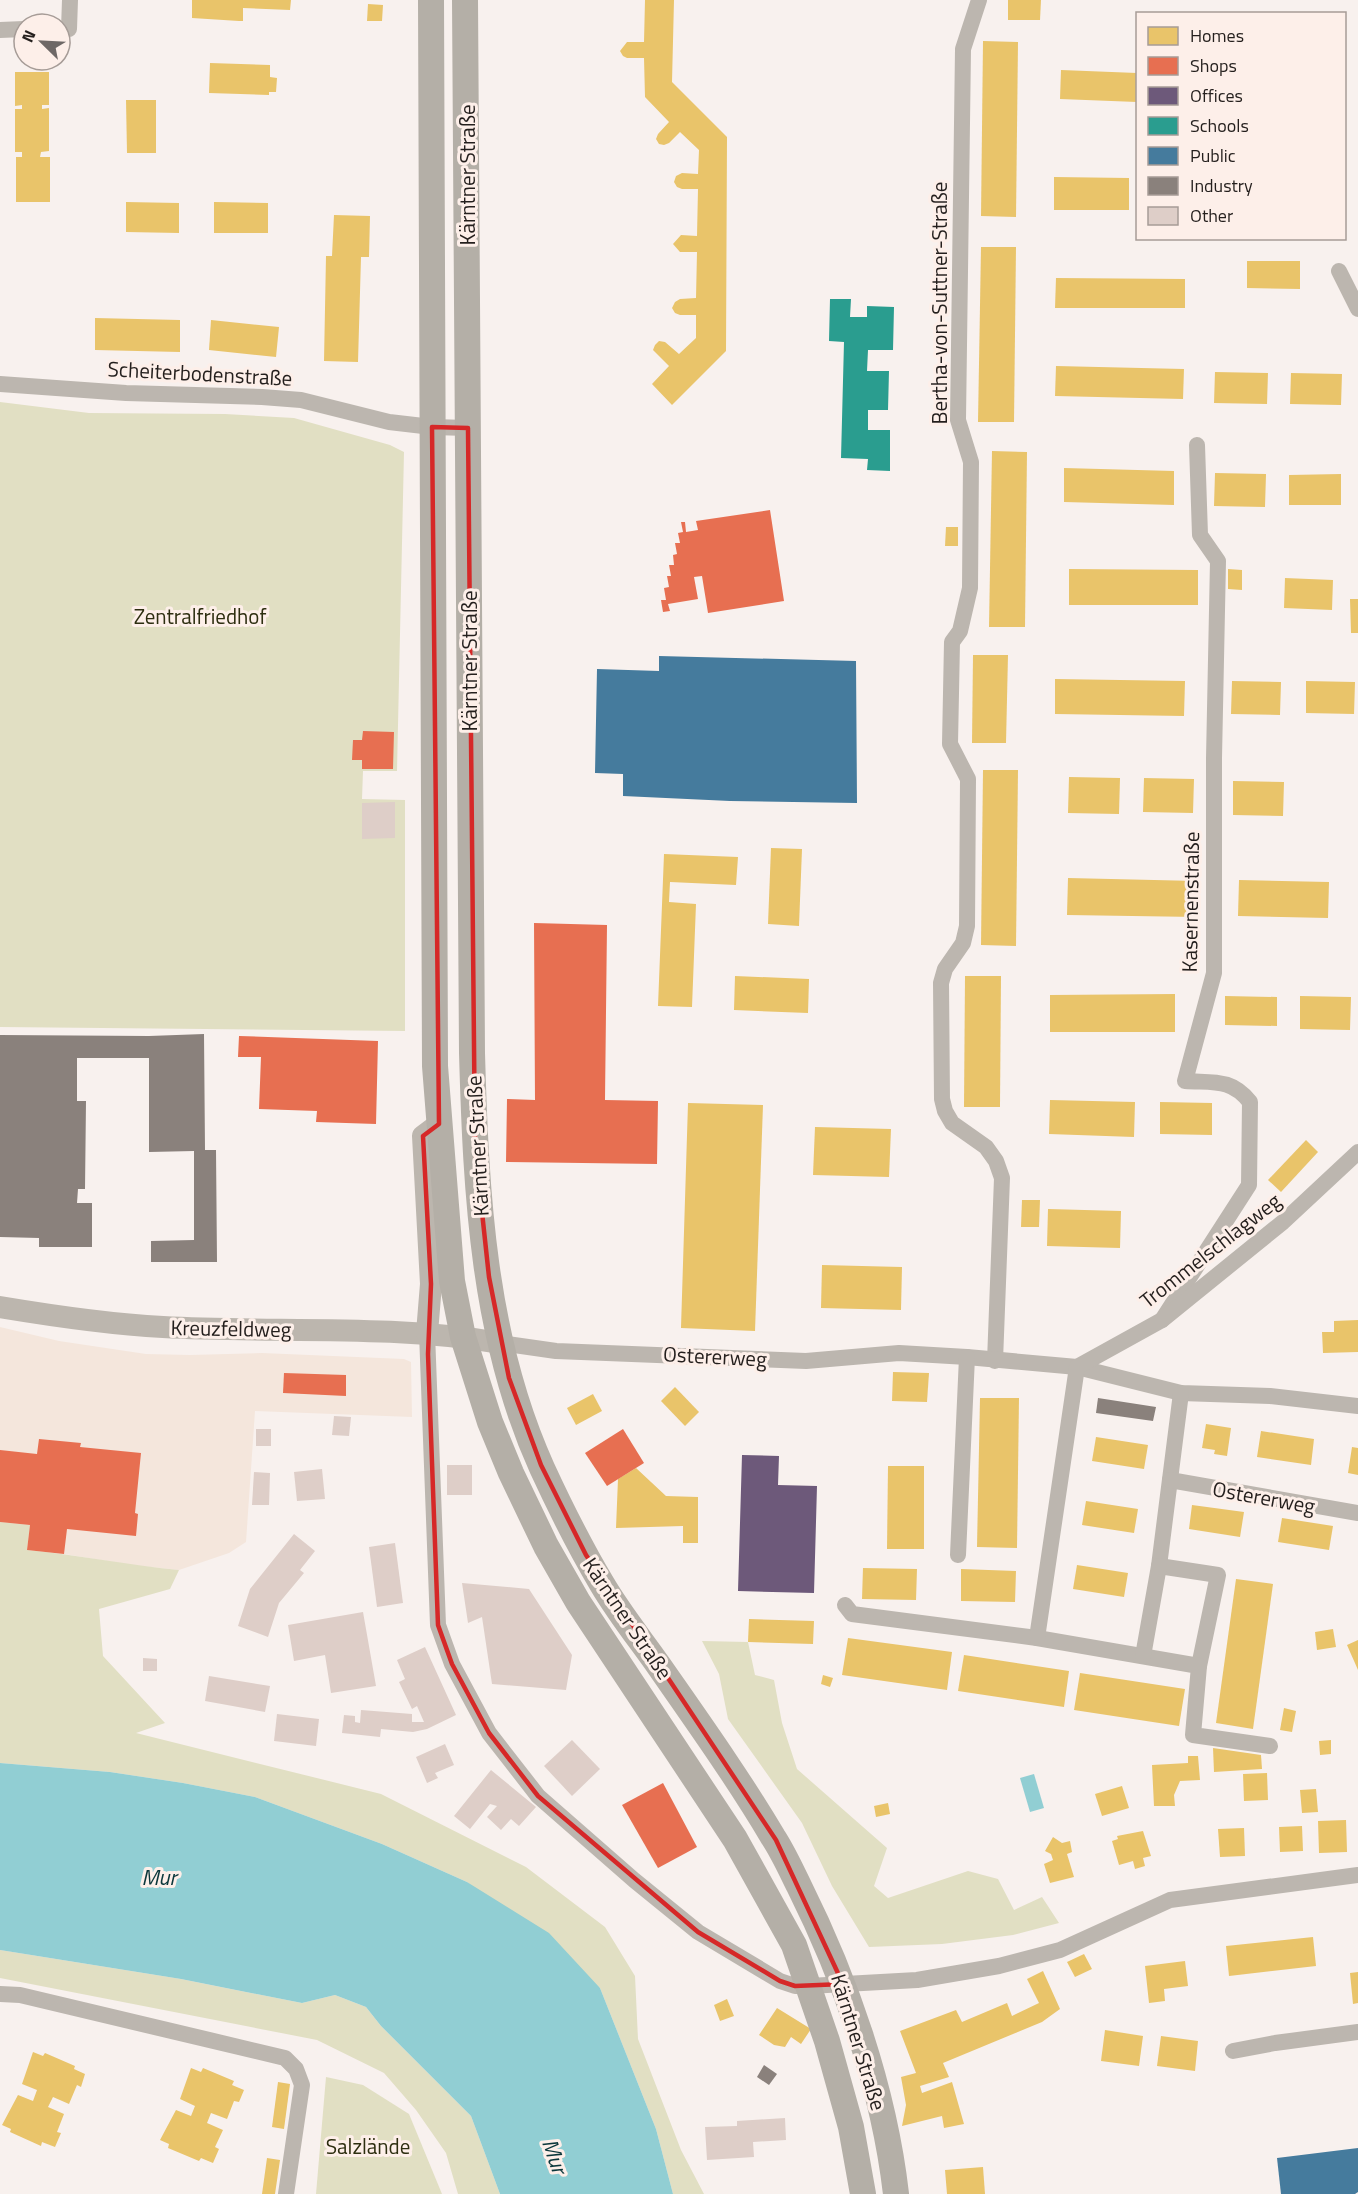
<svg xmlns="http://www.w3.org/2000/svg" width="1358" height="2194" font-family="'Titillium Web',sans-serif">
<rect width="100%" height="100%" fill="#f8f1ee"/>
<path fill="#f4e6dc" d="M0,1327L59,1341L146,1354L190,1355L262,1353L404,1359L411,1362L412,1417L255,1411L246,1542L229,1553L179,1570L131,1565L64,1554L27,1550L0,1522Z"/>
<g fill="#e1dfc3">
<path d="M0,402L89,413L225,414L294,418L390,445L404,452L397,771H363L362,799L405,800V1031L0,1027Z"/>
<path d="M0,1522L30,1525L27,1550C78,1555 128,1565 179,1570L170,1589L99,1609L103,1656L165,1723L136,1733L381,1794L526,1867L605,1927L635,1976L638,2039L681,2150L704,2194H673L656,2129L600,1988L467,1882L382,1844L255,1797L183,1783L110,1772L0,1763Z"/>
<path d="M702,1641L748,1642L755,1675L774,1680L782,1723L797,1769L887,1848L874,1886L888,1898L968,1871L998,1879L1014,1910L1042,1897L1059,1923L1013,1935L942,1944L869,1947L832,1886L802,1823L728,1719L719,1674Z"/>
<path d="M0,1950L181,1979L302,2003L335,1995L366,2007L381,2026L471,2116L500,2194H458L446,2153L416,2110L384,2073L317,2040L0,1978Z"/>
<path d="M326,2077L363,2085L409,2114L442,2194H316Z"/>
</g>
<g fill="#91ced3">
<path d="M0,1763L110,1772L183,1783L255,1797L382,1844L467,1882L549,1933L600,1988L656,2129L673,2194H500L471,2116L381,2026L366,2007L335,1995L302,2003L181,1979L0,1950Z"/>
<path d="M1034,1774L1044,1808L1030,1812L1020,1778Z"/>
</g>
<g fill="#e9c46a">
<path d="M192,0H291L290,10L243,8V21H239L192,18Z"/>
<path d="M645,0H674L672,82L727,137L726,351L672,405L652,384L669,366L653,350L655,345L659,341L665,342L679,354L696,338V315H680L675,313L672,308L675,302L680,299L696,298L697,252H680L673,244L681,235L697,236L698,189H682L677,187L674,182L676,176L682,173L698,174L699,150L680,132L669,143L664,145L659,144L656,139L658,134L669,122L645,97L644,58H627L623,56L620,51L627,42H644Z"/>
<path d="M1008,0H1041L1040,20H1008Z"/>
<path d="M368,4L383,5L382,21H367Z"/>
<path d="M983,41L1018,42L1016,217L981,216Z"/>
<path d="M210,63L270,65V77L277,78L276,92H269V95L209,93Z"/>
<path d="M1061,70L1137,73V102L1060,99Z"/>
<path d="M15,72H49V105H42V109L49,108V151L41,152L40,157H50V202H16V157H22V152H15V109H22V105L15,106Z"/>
<path d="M126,100H156V153H127Z"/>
<path d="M1054,177L1129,178V210H1054Z"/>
<path d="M126,202L179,203V233L126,232Z"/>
<path d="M214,202L268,203V233H214Z"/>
<path d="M334,215L370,216L369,257H361L358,362L324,361L326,256H332Z"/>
<path d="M981,247H1016L1014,422H978Z"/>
<path d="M1247,261H1300V289L1247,288Z"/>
<path d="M1056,278L1185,279V308H1055Z"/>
<path d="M95,318L180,320V352L95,350Z"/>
<path d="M211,320L279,327L276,357L209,350Z"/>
<path d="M1056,366L1184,369L1183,399L1055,396Z"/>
<path d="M1215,372L1268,373L1267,404L1214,403Z"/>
<path d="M1291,373L1342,374L1341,405L1290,404Z"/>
<path d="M992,451L1027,452L1025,627H989Z"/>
<path d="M1064,468L1174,471V505L1064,502Z"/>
<path d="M1215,473L1266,474L1265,507L1214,506Z"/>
<path d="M1341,474V505H1289V475Z"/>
<path d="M946,527H958V546H945Z"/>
<path d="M1069,569L1198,570V605H1069Z"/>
<path d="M1228,569L1242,570V590L1228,589Z"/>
<path d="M1285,578L1333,580L1332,610L1284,608Z"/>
<path d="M1350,599H1358V633H1351Z"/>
<path d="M973,655H1008L1006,743H972Z"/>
<path d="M1055,679L1185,681L1184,716L1055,714Z"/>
<path d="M1232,681L1281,682L1280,715L1231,714Z"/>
<path d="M1306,681L1355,682L1354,714L1306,713Z"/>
<path d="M983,770H1018L1016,946L981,945Z"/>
<path d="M1069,777L1120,778L1119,814L1068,813Z"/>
<path d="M1144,778L1194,779L1193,813L1143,812Z"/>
<path d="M1233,781L1284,782L1283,816L1233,815Z"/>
<path d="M771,848L802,849L799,926L768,924Z"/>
<path d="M664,854L738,857L736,885L670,882L669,902L696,904L692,1007L658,1006Z"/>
<path d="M1068,878L1197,881V917L1067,915Z"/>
<path d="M1239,880L1329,882L1328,918L1238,916Z"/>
<path d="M735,976L809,979L808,1013L734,1010Z"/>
<path d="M965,976H1001L1000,1107H964Z"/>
<path d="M1175,994V1032H1050V995Z"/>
<path d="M1225,996L1277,997V1026L1225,1025Z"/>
<path d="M1300,996L1351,997L1350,1030L1300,1029Z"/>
<path d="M1050,1100L1135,1102L1134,1137L1049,1134Z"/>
<path d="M1160,1102L1212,1103V1135L1160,1134Z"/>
<path d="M688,1103L763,1105L755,1331L681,1328Z"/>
<path d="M815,1127L891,1129L889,1177L813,1175Z"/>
<path d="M1306,1140L1318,1152L1281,1192L1268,1180Z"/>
<path d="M1022,1200H1040L1039,1227H1021Z"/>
<path d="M1048,1209L1121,1211L1120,1248L1047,1246Z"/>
<path d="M822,1265L902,1267L901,1310L821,1308Z"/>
<path d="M1358,1320V1352L1323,1353L1322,1332H1334V1321Z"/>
<path d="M893,1372L929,1373L927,1402L892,1401Z"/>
<path d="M675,1387L699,1412L685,1426L661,1401Z"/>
<path d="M593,1394L602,1411L576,1425L567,1408Z"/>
<path d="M980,1398H1019L1017,1548L977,1547Z"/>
<path d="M1206,1424L1231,1428L1227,1456L1214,1454L1215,1450L1202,1448Z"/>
<path d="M1261,1431L1314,1439L1311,1465L1257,1457Z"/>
<path d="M1096,1437L1148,1445L1144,1469L1092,1461Z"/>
<path d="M1352,1447L1358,1448V1475L1348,1473Z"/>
<path d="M888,1466H924V1549H887Z"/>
<path d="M636,1468L666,1496L698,1497V1543H683V1526L616,1528L618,1479Z"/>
<path d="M1086,1501L1138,1509L1134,1533L1082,1525Z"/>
<path d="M1192,1505L1244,1512L1240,1537L1189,1529Z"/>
<path d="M1282,1518L1333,1526L1329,1550L1278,1542Z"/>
<path d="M1077,1565L1128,1573L1124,1597L1073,1589Z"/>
<path d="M863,1568L917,1569L916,1600L862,1599Z"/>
<path d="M961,1569L1016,1571L1015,1602L961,1601Z"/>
<path d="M1236,1579L1273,1584L1253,1729L1216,1723Z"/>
<path d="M749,1619L814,1621L813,1644L748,1642Z"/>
<path d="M1333,1629L1336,1647L1317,1650L1315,1632Z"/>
<path d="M848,1638L952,1652L947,1690L842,1675Z"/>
<path d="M1358,1640V1670L1347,1645Z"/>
<path d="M964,1655L1069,1671L1064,1707L958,1691Z"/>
<path d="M1080,1673L1185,1689L1179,1726L1074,1710Z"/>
<path d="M823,1675L833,1678L830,1687L821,1684Z"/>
<path d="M1284,1708L1296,1711L1292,1732L1280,1730Z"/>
<path d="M1331,1740V1754L1320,1755L1319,1741Z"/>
<path d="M1213,1748L1261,1755L1262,1769L1214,1772Z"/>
<path d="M1188,1756H1198L1200,1780L1180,1781L1174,1795L1175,1806H1154L1152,1765L1188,1763Z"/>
<path d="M1267,1773L1268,1800L1244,1801L1243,1774Z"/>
<path d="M1122,1786L1129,1808L1102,1816L1095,1794Z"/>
<path d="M1316,1789L1318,1812L1302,1813L1300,1790Z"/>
<path d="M888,1803L890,1814L876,1817L874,1806Z"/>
<path d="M1346,1820L1347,1852L1319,1853L1318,1821Z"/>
<path d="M1302,1826L1303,1851L1280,1852L1279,1827Z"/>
<path d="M1244,1828L1245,1856L1220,1857L1218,1829Z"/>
<path d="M1143,1831L1151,1856L1143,1858L1145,1866L1135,1869L1133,1861L1119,1865L1112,1841L1118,1839L1117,1836Z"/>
<path d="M1053,1837L1062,1843L1070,1841L1072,1852L1067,1854L1074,1877L1050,1883L1044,1864L1053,1860L1051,1854L1045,1851Z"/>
<path d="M1313,1937L1316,1966L1229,1976L1226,1946Z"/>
<path d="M1084,1954L1092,1969L1075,1977L1067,1962Z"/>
<path d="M1185,1961L1188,1986L1164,1989L1165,2001L1149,2003L1145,1966Z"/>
<path d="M1043,1971L1060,2009L1042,2022L943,2063L949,2077L920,2086L922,2093L952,2082L964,2124L944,2128L942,2116L902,2126L906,2105L901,2077L916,2073L900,2031L956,2010L962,2022L1007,2003L1012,2016L1039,2003L1027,1979Z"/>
<path d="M1358,1972V2003L1353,2004L1350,1973Z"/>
<path d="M727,1999L734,2016L720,2021L714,2005Z"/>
<path d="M777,2008L811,2029L801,2044L791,2037L785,2047L774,2045L759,2035Z"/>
<path d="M1105,2030L1143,2036L1139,2066L1101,2061Z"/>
<path d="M1161,2036L1198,2041L1195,2071L1157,2066Z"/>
<path d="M33,2052L43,2056L45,2053L75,2066L74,2069L85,2074L81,2087L77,2085L69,2104L53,2097L48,2107L64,2114L57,2132L61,2133L55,2147L42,2142L41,2146L10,2132L11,2129L2,2125L18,2095L33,2101L37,2090L22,2084Z"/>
<path d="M191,2068L201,2072L203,2068L234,2081L232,2085L244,2090L239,2102L234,2101L227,2119L211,2113L207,2123L223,2130L215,2147L219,2149L213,2163L201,2158L199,2161L168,2148L169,2144L160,2140L176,2110L191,2116L195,2106L180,2099Z"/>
<path d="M278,2082L290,2084L284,2129L272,2127Z"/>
<path d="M267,2158L280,2160L275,2194H262Z"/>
<path d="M983,2167L985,2194H947L945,2170Z"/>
</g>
<g fill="#e76f51">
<path d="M770,510L784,601L708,613L702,576L694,577L698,599L668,604L670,611L663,612L661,600H666L664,588L669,587L667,576H671L669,565H674L673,555L677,554L675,543H680L678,533L683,532L681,522H685L686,532L698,530L696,521Z"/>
<path d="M363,731L394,732L393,769H362V760H352L353,740H362Z"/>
<path d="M534,923L607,925L605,1100L658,1101L657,1164L506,1162L507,1099L535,1100Z"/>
<path d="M239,1036L378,1041L376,1124L316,1122L317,1111L259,1109L261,1057H238Z"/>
<path d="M284,1373L346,1375V1396L283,1393Z"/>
<path d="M623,1429L644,1463L607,1486L585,1453Z"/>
<path d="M39,1439L81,1443L80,1447L141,1453L135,1513L138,1514L136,1536L67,1529L64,1554L27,1550L30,1525L0,1522V1450L37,1454Z"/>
<path d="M663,1783L697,1847L658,1868L622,1805Z"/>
</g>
<path fill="#6d597a" d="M742,1455L779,1456L778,1485L817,1486L814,1593L738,1591Z"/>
<path fill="#2a9d8f" d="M830,299H851L850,317H867V306L894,307L893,350H868L867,371H889L888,410H868V430H890V471L867,470L868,459L841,458L844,342L829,341Z"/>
<g fill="#457b9d">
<path d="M659,656L856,661L857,803L730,801L623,796V774L595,773L597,669L659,671Z"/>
<path d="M1358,2148V2192L1355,2194H1281L1277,2158Z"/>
</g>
<g fill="#8a817c">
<path d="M204,1034L205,1150H216L217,1262H151V1241L194,1240V1151L149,1152V1058H77V1101H86L85,1189H78L77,1203H92V1247H39V1238L0,1237V1035L149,1036Z"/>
<path d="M1098,1398L1156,1407L1153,1421L1096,1413Z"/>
<path d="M764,2065L777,2074L769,2085L757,2077Z"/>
</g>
<g fill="#decec8">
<path d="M395,802V838L362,839V803Z"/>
<path d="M334,1416L351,1417L349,1436L332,1435Z"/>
<rect x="256" y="1429" width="15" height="17"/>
<rect x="447" y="1465" width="25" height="30"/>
<path d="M322,1469L325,1499L297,1501L294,1472Z"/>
<path d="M254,1472L270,1473L269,1505H252Z"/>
<path d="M294,1534L315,1551L300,1570L304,1573L279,1603L268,1637L238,1626L250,1589Z"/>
<path d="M395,1543L403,1603L377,1607L369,1547Z"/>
<path d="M462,1583L529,1589L572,1655L566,1690L492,1684L482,1617L468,1623Z"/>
<path d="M363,1612L376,1686L331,1693L325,1655L294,1661L288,1625Z"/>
<path d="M425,1647L456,1715L427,1729L413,1732L381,1729L380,1737L342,1733L344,1715L355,1716V1722L360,1723L361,1710L412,1714V1722H424L417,1706L412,1709L399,1682L405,1679L397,1660Z"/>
<path d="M143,1658L157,1659V1671H143Z"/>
<path d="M209,1676L270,1686L265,1712L205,1701Z"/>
<path d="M277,1714L319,1719L316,1746L274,1741Z"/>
<path d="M572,1740L600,1769L572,1796L544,1766Z"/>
<path d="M445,1744L454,1765L435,1773L438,1778L427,1783L416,1757Z"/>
<path d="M491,1770L536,1807L519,1826L511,1819L501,1830L487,1817L497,1806L490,1804L470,1829L454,1816Z"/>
<path d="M785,2118L786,2140L753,2142L754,2157L707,2160L705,2127L737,2126V2121Z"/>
</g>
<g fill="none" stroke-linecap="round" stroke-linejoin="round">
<g stroke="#bcb6af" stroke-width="16">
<path d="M979,0L963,49L958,420L971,462L970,588L960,631L952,642L950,744L968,779L967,926L963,943L945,969L941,983L942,1099L945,1111L952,1123L986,1147L996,1161L1002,1178L995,1361"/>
<path d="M60,29H69L70,0"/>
<path d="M0,30L24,29"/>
<path d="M1339,271L1358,309"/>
<path d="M0,384L126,393L262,397L301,400L389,422L432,427L468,428"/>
<path d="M1162,1320L1249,1185L1250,1102C1231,1078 1213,1083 1185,1081L1214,973V758L1218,561L1200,535L1197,445"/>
<path d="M427,1333L438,1625L452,1664L489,1733L538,1796L634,1880L698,1932L780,1981L795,1986H809L917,1980L999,1966L1060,1950L1170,1900L1358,1875"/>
<path d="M500,1343L556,1351L806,1361L899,1353L967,1357L1077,1367L1181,1393L1270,1396L1358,1406"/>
<path d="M1181,1393L1159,1566L1218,1575L1199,1666"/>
<path d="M1170,1480L1358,1513"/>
<path d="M958,1555L967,1357"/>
<path d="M845,1605L852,1614L1037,1638L1199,1666L1193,1735L1270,1746"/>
<path d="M1037,1638L1077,1367L1162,1320L1283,1222L1358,1152"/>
<path d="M1143,1656L1159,1566"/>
<path d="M0,1994L20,1995L285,2058L296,2069L302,2085L286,2194"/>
<path d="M1233,2051L1275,2043L1358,2032"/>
</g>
<g stroke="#bcb6ae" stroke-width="22">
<path d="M0,1307C54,1316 108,1324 163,1327C275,1333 388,1324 500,1343"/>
<path d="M427,1333L431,1284L423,1136L439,1124"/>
</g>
<g stroke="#b4afa7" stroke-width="26">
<path d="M431,0L435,1066L452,1281L463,1337L490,1422L511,1473L546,1546L578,1602L735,1839L794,1945L827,2041L851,2127L863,2194"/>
<path d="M465,0L472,1053C476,1194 483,1338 542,1468C560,1507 580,1547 602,1584C619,1613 640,1639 659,1666C698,1722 738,1778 773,1837C783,1852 791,1870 799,1886C846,1980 884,2089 896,2194"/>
</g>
</g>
<path fill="none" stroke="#d62828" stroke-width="4.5" stroke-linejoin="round" d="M432,427L468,428L475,1147L489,1277L509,1378L541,1465L586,1555L776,1840L843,1984L795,1986L780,1981L698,1932L538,1796L489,1733L452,1664L438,1625L428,1354L431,1284L423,1136L439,1124Z"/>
<g text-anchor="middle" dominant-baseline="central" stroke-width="6" stroke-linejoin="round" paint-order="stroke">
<g font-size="21" fill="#241f1d" stroke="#fdefe9">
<text transform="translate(467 175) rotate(-90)">Kärntner Straße</text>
<text transform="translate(939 303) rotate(-90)">Bertha-von-Suttner-Straße</text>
<text transform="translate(200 373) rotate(3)">Scheiterbodenstraße</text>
<text transform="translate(469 661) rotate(-90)">Kärntner Straße</text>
<text transform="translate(1190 902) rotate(-89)">Kasernenstraße</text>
<text transform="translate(477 1146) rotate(-93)">Kärntner Straße</text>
<text transform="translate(1210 1250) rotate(-38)">Trommelschlagweg</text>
<text transform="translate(231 1328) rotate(1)">Kreuzfeldweg</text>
<text transform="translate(715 1356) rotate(3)">Ostererweg</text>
<text transform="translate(1264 1497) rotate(10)">Ostererweg</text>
<text transform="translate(628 1618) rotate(56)">Kärntner Straße</text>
<text transform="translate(859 2042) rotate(73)">Kärntner Straße</text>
</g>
<g font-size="21" fill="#2d2e10" stroke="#fdefe9">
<text x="200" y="616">Zentralfriedhof</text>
<text x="368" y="2146">Salzlände</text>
</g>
<g font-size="22" font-style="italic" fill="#0b373b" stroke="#fdefe9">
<text x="159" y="1877">Mur</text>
<text transform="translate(555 2156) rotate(71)">Mur</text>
</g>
</g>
<rect x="1136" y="12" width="210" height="228" fill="#fdefe9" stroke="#a69c97" stroke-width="1.5"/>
<rect x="1148" y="27" width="30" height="18" fill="#e9c46a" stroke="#a69c97" stroke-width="1.5"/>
<text x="1190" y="42" font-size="18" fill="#241f1d">Homes</text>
<rect x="1148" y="57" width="30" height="18" fill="#e76f51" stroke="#a69c97" stroke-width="1.5"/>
<text x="1190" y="72" font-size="18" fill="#241f1d">Shops</text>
<rect x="1148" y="87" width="30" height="18" fill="#6d597a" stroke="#a69c97" stroke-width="1.5"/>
<text x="1190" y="102" font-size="18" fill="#241f1d">Offices</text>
<rect x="1148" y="117" width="30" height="18" fill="#2a9d8f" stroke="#a69c97" stroke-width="1.5"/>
<text x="1190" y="132" font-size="18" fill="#241f1d">Schools</text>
<rect x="1148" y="147" width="30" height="18" fill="#457b9d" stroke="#a69c97" stroke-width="1.5"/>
<text x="1190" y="162" font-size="18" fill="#241f1d">Public</text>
<rect x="1148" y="177" width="30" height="18" fill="#8a817c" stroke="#a69c97" stroke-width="1.5"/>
<text x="1190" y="192" font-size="18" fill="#241f1d">Industry</text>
<rect x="1148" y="207" width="30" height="18" fill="#decec8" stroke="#a69c97" stroke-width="1.5"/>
<text x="1190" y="222" font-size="18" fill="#241f1d">Other</text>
<g transform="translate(42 42) rotate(294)"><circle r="28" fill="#fdefe9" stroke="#a69c97" stroke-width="1.5"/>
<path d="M0-4.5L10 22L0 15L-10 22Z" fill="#6e6866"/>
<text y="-9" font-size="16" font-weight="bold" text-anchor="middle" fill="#241f1d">N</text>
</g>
</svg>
